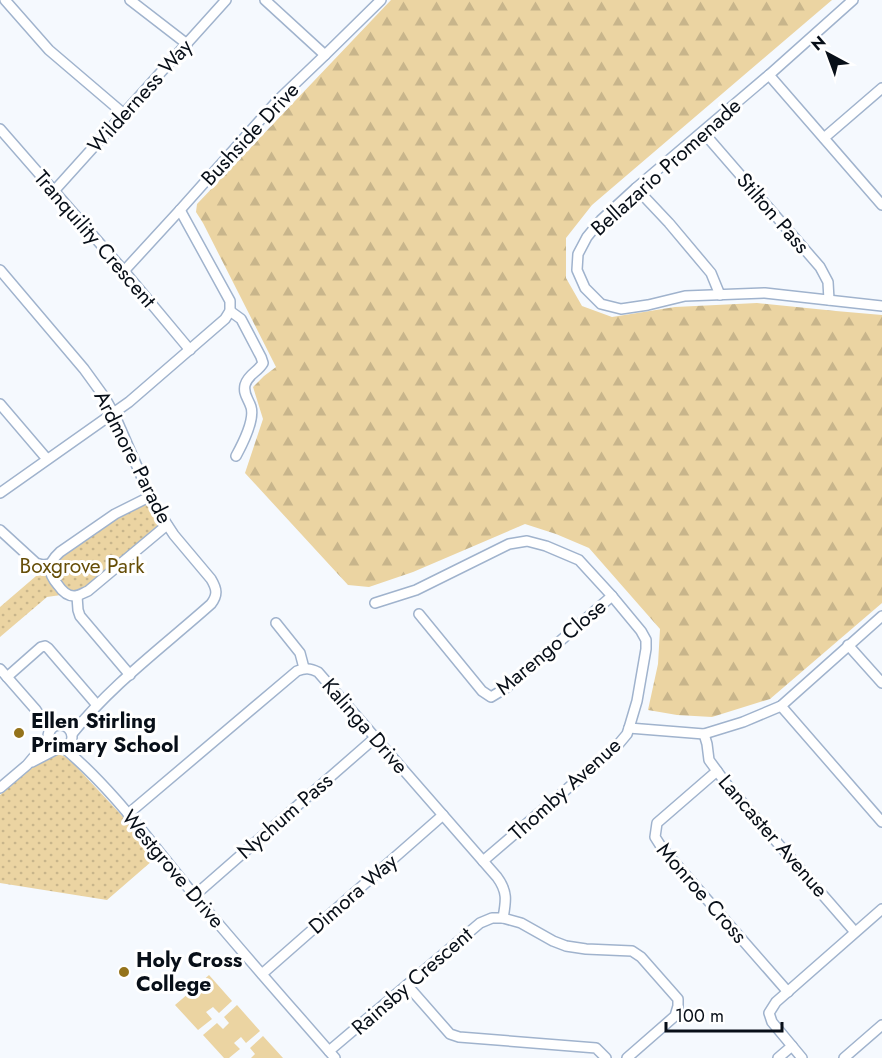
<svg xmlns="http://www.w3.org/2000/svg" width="882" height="1058" font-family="Jost,sans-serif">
<defs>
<pattern id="grass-dots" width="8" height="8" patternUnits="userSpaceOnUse" patternTransform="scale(1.5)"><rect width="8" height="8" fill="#ebd4a2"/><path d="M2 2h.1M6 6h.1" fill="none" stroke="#c8b58b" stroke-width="1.8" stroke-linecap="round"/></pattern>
<pattern id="forest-firs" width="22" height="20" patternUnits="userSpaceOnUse" patternTransform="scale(1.5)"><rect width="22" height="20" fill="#ebd4a2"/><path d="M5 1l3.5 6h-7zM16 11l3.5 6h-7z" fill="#c8b58b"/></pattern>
</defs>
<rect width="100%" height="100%" fill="#f5f9fe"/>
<g fill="url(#grass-dots)">
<path d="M149,497L167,525L88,591L47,597L0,637V607L50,564L53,559Z"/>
<path d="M56,754L64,756L72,762L153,849L147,855L152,861L107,900L0,883V795L40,761Z"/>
</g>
<path fill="url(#forest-firs)" d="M391,0H832L592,205L566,238V278L582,306L612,317L675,307L757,303L836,311L882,315V603L770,699L712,717L677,715L648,710L658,664L660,629L589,548L556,534L525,524L413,572L369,587L348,585L245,473L263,419L253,387L264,376L276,367L203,223L196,212L197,204Z"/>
<g fill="#ebd4a2">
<path d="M209,975L232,1001L219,1013L213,1007L206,1012L212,1019L198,1030L175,1005L189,993L195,999L201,993L196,987Z"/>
<path d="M237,1005L260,1031L246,1043L241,1037L234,1043L240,1049L229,1058H224L203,1035L217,1023L223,1029L229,1023L224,1017Z"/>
<path d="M263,1036L283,1058H251L255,1054L250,1048Z"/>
</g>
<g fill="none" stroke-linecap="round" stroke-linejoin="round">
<g stroke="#a0b3cd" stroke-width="12">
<g id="minor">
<path d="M5,0L49,50L124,114"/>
<path d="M130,0L187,44"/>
<path d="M265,0L325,55"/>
<path d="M853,0L769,75L636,188L601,220L587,237L578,254L577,270L585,288L601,304L621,309L648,305L685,296L765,293L882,306"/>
<path d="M769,75L882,205"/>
<path d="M0,129L124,271L190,350"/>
<path d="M703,132L820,267L828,282L829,300"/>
<path d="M824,138L882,88"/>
<path d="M636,188L669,223L711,273L720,295"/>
<path d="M54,191L226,0"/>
<path d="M0,270L84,369L105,398L115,416L153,503L174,535L211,579C217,589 218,595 211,604C164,646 112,684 72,734"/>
<path d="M124,271L180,210L278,100L325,55L381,0"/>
<path d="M230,311L241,319L261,357L263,363C258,372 248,374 245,385C243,394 248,398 251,407C255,420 242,445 236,456"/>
<path d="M0,404L47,459"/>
<path d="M0,493L129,402L225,319L230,311V301L180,210"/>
<path d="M149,497L115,514L60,552C47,564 47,572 58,585C62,591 67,596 74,596C79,596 83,593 88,591L167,525"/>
<path d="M0,530L36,563L43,565L50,564"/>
<path d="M77,596L78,610L80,616L130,675"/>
<path d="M375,603L416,590L509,544L527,541L546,546L579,560L612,596L641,631L646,640V649L637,701L629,728L627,734L617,746L483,861"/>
<path d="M419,614L482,691L491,697L506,688L612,596"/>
<path d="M276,623L300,653L304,668"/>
<path d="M848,645L882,683"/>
<path d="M0,669L36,710L50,731"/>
<path d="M7,677L41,647L45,646L48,648L97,705"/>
<path d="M781,706L882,822"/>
<circle cx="60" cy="737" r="12"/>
<path d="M629,728L704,734L743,722L781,706L882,616"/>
<path d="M704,734L707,744L709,760L728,786L855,932"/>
<path d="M65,749C115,791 153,846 195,896C241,951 288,1004 335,1058"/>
<path d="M32,762L57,749"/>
<path d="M717,771L657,823L655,837L662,848L788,992"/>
<path d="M0,788L27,765L48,740"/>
<path d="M128,814L297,671C305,668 310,668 318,672L497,877C508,892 506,901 503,918"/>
<path d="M194,896L376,737"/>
<path d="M262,974L443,815"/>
<path d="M407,985L450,1034L459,1037L596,1048L606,1058"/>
<path d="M329,1051L480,923L492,918H503L521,923L553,941L566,946L586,949L632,951L641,957L678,999V1006L675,1016L627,1058"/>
<path d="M778,1058L792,1046"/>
<path d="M802,1058L772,1022L769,1013L776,1002L882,909"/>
<path d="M844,1058L882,1025"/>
</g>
</g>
<use href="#minor" stroke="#fff" stroke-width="9"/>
</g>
<g fill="#94731b" stroke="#fff" stroke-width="2">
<circle cx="19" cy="733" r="6"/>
<circle cx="124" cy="972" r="6"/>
</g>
<g text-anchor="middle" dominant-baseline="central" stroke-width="6" stroke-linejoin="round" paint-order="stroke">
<g font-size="21" fill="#080f18" stroke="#fff">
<text transform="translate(140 96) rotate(-48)">Wilderness Way</text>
<text transform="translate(250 134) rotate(-47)">Bushside Drive</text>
<text transform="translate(666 167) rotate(-42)">Bellazario Promenade</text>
<text transform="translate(773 213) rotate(49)">Stilton Pass</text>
<text transform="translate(95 239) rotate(49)">Tranquility Crescent</text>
<text transform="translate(133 457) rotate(63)">Ardmore Parade</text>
<text transform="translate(551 647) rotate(-40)">Marengo Close</text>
<text transform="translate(365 726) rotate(49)">Kalinga Drive</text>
<text transform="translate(565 789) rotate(-42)">Thomby Avenue</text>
<text transform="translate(285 816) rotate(-41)">Nychum Pass</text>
<text transform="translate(773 836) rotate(49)">Lancaster Avenue</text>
<text transform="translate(173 869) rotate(50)">Westgrove Drive</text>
<text transform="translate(702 893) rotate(49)">Monroe Cross</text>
<text transform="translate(353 894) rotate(-41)">Dimora Way</text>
<text transform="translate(412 981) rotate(-41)">Rainsby Crescent</text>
</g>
<g font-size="21" fill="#664e08" stroke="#fff">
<text x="82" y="566">Boxgrove Park</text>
</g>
<g font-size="21" font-weight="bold" fill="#080f18" stroke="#fff" text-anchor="start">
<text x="31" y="721">Ellen Stirling<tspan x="31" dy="24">Primary School</tspan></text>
<text x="136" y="960">Holy Cross<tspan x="136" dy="24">College</tspan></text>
</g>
</g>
<g transform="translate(828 54) rotate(319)" stroke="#ffffff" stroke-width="4.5" paint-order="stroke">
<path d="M0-4.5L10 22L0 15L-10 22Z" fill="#080f18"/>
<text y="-9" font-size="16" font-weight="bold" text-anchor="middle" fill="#080f18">N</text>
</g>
<path d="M666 1022v9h116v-9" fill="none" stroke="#080f18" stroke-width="3"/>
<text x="675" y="1022" font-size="18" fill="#080f18" stroke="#ffffff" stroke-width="4.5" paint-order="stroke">100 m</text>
</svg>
